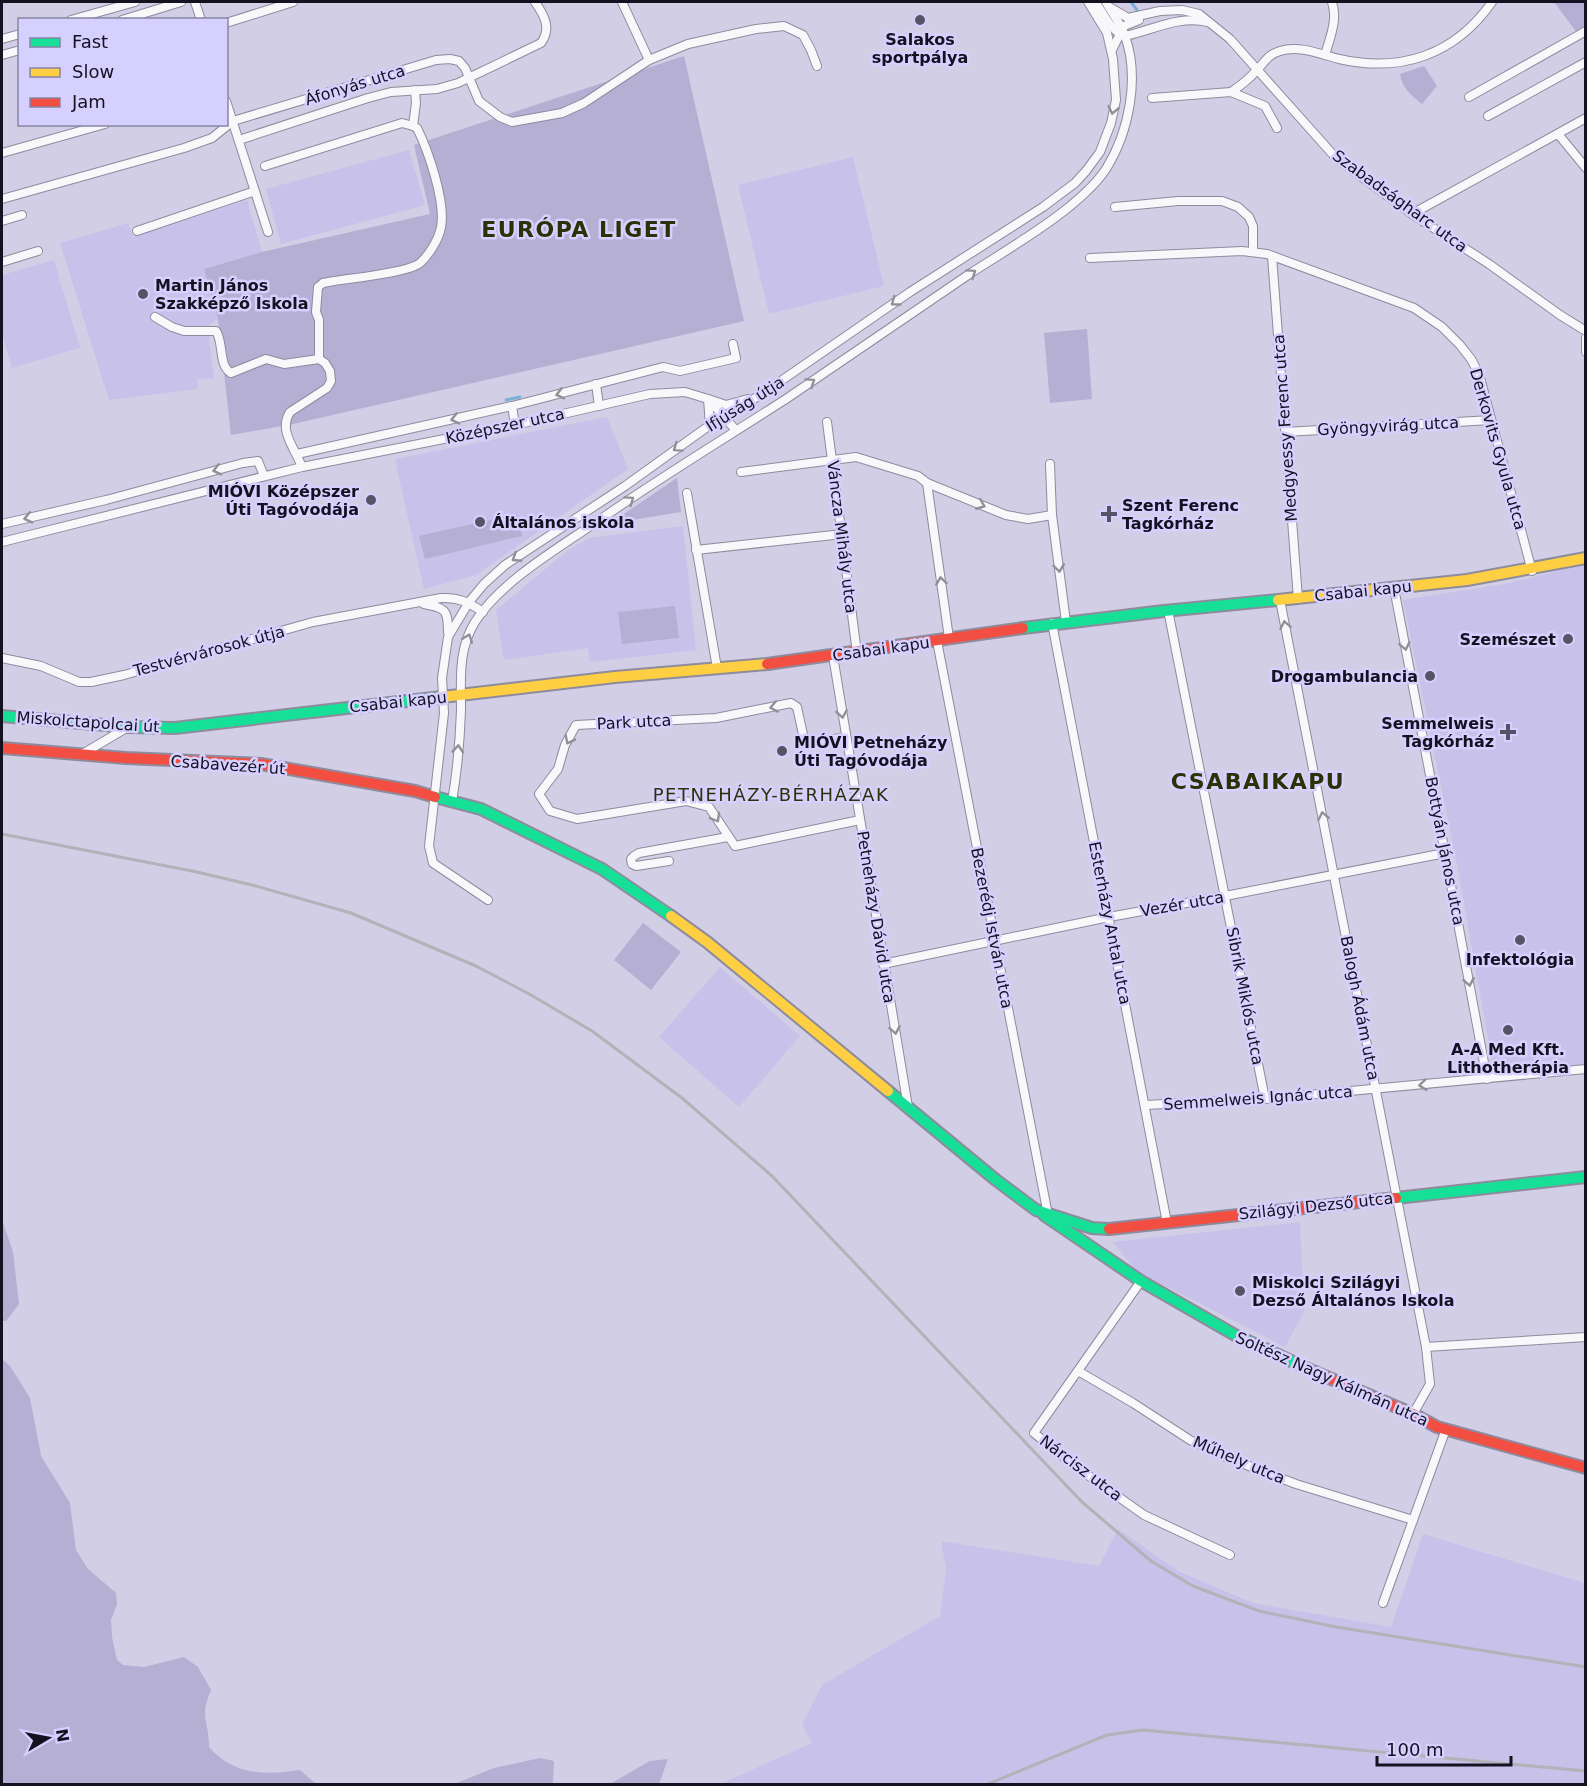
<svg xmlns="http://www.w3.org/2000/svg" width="1587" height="1786" font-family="'DejaVu Sans',sans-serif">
<rect width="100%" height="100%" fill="#d1cee6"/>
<g fill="#c8c2ea">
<path d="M409,150L425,205L281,244L266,189Z"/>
<path d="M853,157L884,286L769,314L738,185Z"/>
<path d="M247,200L262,252L204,269L218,319L210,324L209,340L214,378L197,379L198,389L109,400L60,243L128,223L133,237Z"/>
<path d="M54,260L80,348L12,368L2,333V275Z"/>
<path d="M607,417L628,469L476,575L424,589L395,459Z"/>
<path d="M683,526L696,650L590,662L588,648L504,660L496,610L567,551L589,538Z"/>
<path d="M1585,565V1065L1494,1073L1457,864L1403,600L1504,584Z"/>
<path d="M720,967L800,1036L739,1107L659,1037Z"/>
<path d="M1300,1222L1304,1312L1285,1347L1136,1271L1113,1242Z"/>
<path d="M1118,1529L1178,1571L1253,1603L1391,1627L1423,1534L1585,1583V1784H720L812,1743L802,1725L822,1685L940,1616L946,1569L941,1541L1099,1566Z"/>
</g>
<g fill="#b4afd3">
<path d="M1554,2H1585V30L1578,34Z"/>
<path d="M684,56L744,321L293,424L231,435L218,319L204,269L262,252L430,214L414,145Z"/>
<path d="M1424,66L1437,86L1422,104C1411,95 1402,88 1400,74Z"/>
<path d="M1087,329L1092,399L1050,403L1044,333Z"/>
<path d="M677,478L681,512L620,522L618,518Z"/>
<path d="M517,514L522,536L425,559L419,536Z"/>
<path d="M675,606L679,638L622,644L618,612Z"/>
<path d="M643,923L681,952L651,990L614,960Z"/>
<path d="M2,1220L13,1252L19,1304L6,1321H2Z"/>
<path d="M2,1359L10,1366L30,1398L41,1456L70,1503L76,1550L88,1569L116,1593L117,1604L111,1620L112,1637L117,1660L123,1665L144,1667L184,1657L198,1667L211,1690C199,1717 209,1721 209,1747C235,1776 264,1775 300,1770L316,1784H2Z"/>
<path d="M540,1758L554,1761L553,1783L555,1784H454L494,1768Z"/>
<path d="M668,1759L659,1784H610L650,1761Z"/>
</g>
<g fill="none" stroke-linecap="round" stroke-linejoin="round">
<g stroke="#79b1d4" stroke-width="3">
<path d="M1131,2L1137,10"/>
<path d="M506,400L520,397"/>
</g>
<g stroke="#8e8b9d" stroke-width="10">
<g id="street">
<path d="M195,2L201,20"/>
<path d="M622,2L649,60"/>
<path d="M1095,2C1104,13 1110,31 1125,36C1153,30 1179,15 1208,22"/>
<path d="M1111,8L1128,18L1160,11L1182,10L1199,14L1230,39L1336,158L1412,214L1489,264L1560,315L1586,331"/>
<path d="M71,20L135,2"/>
<path d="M122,20L181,2"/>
<path d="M226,23L293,2"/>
<path d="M2,39L20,34"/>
<path d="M1112,50L1124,26L1139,20"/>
<path d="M2,55L20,50"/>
<path d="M1325,55C1330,37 1338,20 1332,2"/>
<path d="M1231,92C1240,86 1249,79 1256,71C1265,62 1267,55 1280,51C1299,45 1320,54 1339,59C1401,73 1455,55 1492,2"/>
<path d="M1469,97L1586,31"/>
<path d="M1152,98L1231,92L1265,106L1277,128"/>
<path d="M226,101L268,232"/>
<path d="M1488,116L1586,62"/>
<path d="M1558,134L1586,168"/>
<path d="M239,140L368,98L391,92L437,89L458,83L541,43C552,28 544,15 535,2"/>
<path d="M2,153L105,124"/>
<path d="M265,166L402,123L413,126L416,103L415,90"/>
<path d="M2,199L184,148L212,138L233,121L436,60L450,59L459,61L465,68L479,101L500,117L512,122L562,113L584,103L649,60L688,44L756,29L784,26L803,35L811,50L817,66"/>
<path d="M1115,207L1178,201H1222L1238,207L1249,217L1253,226V252"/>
<path d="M1412,214L1586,118"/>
<path d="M2,221L22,215"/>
<path d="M137,231L255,191"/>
<path d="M1272,256L1298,599"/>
<path d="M1090,258L1242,251L1267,254L1414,308L1442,327L1460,345L1471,359L1479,374L1532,571"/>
<path d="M2,262L38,251"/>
<path d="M155,317L172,327L184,331H216C224,343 218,365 231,373L266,359L284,364L319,359L325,363L330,371L331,381L327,388L290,412C278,431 295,448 302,467"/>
<path d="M1586,338V352"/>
<path d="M319,359V320L316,312L318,287L323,283L334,281C352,278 408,273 420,263C429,255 439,239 441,227C446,202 428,150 417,128L413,126"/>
<path d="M596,384L599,406"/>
<path d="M512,406L515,425"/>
<path d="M827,422L857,653"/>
<path d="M710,425L708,399L726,405L748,399"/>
<path d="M1285,432L1491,420"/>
<path d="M297,454L512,406L663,367L680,371L736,358L733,344"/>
<path d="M1050,464L1052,515L1066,622"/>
<path d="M741,472L856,457L918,476L927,483L1006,515L1028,519L1052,515"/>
<path d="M927,483L949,638"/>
<path d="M687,493L717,668"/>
<path d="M2,524L106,500L243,463L258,461L264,476"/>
<path d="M2,542L302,467L515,425L650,394L685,392L708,399L734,428"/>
<path d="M696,550L843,534"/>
<path d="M1394,588L1445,853L1487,1079"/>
<path d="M1280,600L1426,1347L1430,1384L1413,1414"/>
<path d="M424,604C445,608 448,609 448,632"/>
<path d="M1168,610L1265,1099"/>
<path d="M1052,623L1167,1223"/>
<path d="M937,641L1048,1215"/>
<path d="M833,656L908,1107"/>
<path d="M2,658L41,666L79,682H91L124,675L313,622L441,598C458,597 468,602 483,612"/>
<path d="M846,737L811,743L804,739L797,707L791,703L716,718L576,725L565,745L558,769L539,794L550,811L577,819L686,801L709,807L735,846L860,820"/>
<path d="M84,753L128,727"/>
<path d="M452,802C457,772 460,741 461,710C461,679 458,649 475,622C502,579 567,543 608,514C666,474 727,437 786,399C848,357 909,315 971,273C1011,247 1080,208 1106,169C1129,132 1140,78 1125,36C1121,24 1112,13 1106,2"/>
<path d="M669,861L636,866L632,864L631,859L634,856L639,853L728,837"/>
<path d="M488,900L433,863L429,846L444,713L442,678L448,637L469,602L484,584L505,565L625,486L710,425L726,417L775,385L910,292L1043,207L1075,183L1086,171L1100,152L1111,123L1116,100L1113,59L1107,33L1088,2"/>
<path d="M883,964L1109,917L1225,896L1445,853"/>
<path d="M1145,1105L1265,1099L1586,1069"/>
<path d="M1141,1281L1034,1433L1075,1466L1144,1515L1230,1555"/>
<path d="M1426,1347L1586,1337"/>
<path d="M1078,1371L1133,1403L1190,1440L1223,1456L1296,1484L1413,1520"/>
<path d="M1383,1603L1446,1429"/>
</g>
</g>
<g stroke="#8e8b9d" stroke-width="14">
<g id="fast">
<path d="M1023,628L1164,611L1278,600"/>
<path d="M2,716L128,727L175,728L442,697"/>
<path d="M435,797L481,809L602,869L671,916"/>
<path d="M888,1091L996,1180L1036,1210L1092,1228L1109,1229"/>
<path d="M1396,1198L1586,1177"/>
<path d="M1044,1215L1141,1281L1235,1335L1315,1372"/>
</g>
</g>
<g stroke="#8e8b9d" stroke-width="14">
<g id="slow">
<path d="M1278,600L1467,580L1586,558"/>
<path d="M442,697L615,677L767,664"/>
<path d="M671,916L707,942L888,1091"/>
</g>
</g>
<g stroke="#8e8b9d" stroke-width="14">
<g id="jam">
<path d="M767,664L1023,628"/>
<path d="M2,748L126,758L261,764L415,791L435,797"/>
<path d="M1109,1229L1396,1198"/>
<path d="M1315,1372L1413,1414L1437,1427L1586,1468"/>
</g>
</g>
<use href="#street" stroke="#f8f8fb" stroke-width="8"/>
<use href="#fast" stroke="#16e098" stroke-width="10"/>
<use href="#slow" stroke="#ffcf43" stroke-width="10"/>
<use href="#jam" stroke="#f24e42" stroke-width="10"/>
<g stroke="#b3b2b8" stroke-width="3">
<path d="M2,834L197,872L252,885L351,913L476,966L531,995L592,1031L682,1098L772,1176L1082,1502L1151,1561L1193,1586L1259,1611L1336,1627L1586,1667"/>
<path d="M988,1784L1107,1735L1143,1730L1586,1771"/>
</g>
</g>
<defs><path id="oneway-chevron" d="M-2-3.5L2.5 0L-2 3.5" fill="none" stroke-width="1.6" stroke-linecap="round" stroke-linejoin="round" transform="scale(1.5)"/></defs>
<g stroke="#919099">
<use href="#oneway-chevron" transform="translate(1113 110) rotate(102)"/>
<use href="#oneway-chevron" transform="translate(972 273) rotate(-34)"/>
<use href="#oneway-chevron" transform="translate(895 302) rotate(144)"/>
<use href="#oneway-chevron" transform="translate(811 382) rotate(-34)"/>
<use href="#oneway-chevron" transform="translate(560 394) rotate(166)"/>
<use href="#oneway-chevron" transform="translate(455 419) rotate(167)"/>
<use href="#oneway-chevron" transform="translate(677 448) rotate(145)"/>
<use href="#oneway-chevron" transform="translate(217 470) rotate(165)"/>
<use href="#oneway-chevron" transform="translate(630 500) rotate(-35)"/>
<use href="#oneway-chevron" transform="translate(981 505) rotate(22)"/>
<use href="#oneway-chevron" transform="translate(28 518) rotate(167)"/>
<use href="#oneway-chevron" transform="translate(516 558) rotate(147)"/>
<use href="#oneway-chevron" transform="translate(1059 568) rotate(82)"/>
<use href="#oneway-chevron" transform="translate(941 581) rotate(-98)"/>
<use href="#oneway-chevron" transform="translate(1285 625) rotate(-101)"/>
<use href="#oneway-chevron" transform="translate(468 638) rotate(-70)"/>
<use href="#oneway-chevron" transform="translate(1405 646) rotate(79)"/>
<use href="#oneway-chevron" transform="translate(774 707) rotate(169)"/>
<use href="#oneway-chevron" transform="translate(842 714) rotate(81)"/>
<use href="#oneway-chevron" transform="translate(569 740) rotate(116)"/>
<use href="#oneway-chevron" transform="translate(458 749) rotate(-86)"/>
<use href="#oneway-chevron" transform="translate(1323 816) rotate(-101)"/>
<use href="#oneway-chevron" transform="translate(716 818) rotate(60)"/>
<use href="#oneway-chevron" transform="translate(1469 982) rotate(80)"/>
<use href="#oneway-chevron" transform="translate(895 1030) rotate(80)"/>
<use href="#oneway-chevron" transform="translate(1423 1085) rotate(174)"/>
</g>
<g fill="#565366" stroke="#d6d0fe" stroke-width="2">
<circle cx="920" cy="20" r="6"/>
<circle cx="143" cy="294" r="6"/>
<circle cx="371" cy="500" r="6"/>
<path d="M1106 505h6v6h6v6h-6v6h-6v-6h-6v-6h6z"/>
<circle cx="480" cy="522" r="6"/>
<circle cx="1568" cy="639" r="6"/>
<circle cx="1430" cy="676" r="6"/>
<path d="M1505 723h6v6h6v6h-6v6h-6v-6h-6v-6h6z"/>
<circle cx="782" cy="751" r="6"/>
<circle cx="1520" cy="940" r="6"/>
<circle cx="1508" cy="1030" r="6"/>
<circle cx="1240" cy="1291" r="6"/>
</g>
<g text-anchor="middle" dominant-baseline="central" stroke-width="5" stroke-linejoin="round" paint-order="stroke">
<g font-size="16" font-weight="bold" fill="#141121" stroke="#d6d0fe" text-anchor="start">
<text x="920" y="39" text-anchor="middle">Salakos<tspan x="920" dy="18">sportpálya</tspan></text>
<text x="155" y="285">Martin János<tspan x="155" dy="18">Szakképző Iskola</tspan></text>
<text x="359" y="491" text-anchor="end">MIÓVI Középszer<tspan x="359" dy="18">Úti Tagóvodája</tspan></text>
<text x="1122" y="505">Szent Ferenc<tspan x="1122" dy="18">Tagkórház</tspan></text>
<text x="492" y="522">Általános iskola</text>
<text x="1556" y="639" text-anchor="end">Szemészet</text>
<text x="1418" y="676" text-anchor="end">Drogambulancia</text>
<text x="1494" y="723" text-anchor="end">Semmelweis<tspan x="1494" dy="18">Tagkórház</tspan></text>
<text x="794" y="742">MIÓVI Petneházy<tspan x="794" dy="18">Úti Tagóvodája</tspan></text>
<text x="1520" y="959" text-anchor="middle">Infektológia</text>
<text x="1508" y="1049" text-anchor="middle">A-A Med Kft.<tspan x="1508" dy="18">Lithotherápia</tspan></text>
<text x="1252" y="1282">Miskolci Szilágyi<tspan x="1252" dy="18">Dezső Általános Iskola</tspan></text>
</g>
<g font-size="16" fill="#141121" stroke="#d6d0fe">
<text transform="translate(355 85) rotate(-17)">Áfonyás utca</text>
<text transform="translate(1400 201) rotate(36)">Szabadságharc utca</text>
<text transform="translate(745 404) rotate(-32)">Ifjúság útja</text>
<text transform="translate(505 426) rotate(-12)">Középszer utca</text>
<text transform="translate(1388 426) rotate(-3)">Gyöngyvirág utca</text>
<text transform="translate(1285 428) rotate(-94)">Medgyessy Ferenc utca</text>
<text transform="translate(1498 449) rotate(74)">Derkovits Gyula utca</text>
<text transform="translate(842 537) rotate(83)">Váncza Mihály utca</text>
<text transform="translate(1363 591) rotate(-6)">Csabai kapu</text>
<text transform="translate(881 649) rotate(-8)">Csabai kapu</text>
<text transform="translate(209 651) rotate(-15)">Testvérvárosok útja</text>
<text transform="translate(398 702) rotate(-6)">Csabai kapu</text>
<text transform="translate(88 722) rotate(4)">Miskolctapolcai út</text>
<text transform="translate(634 722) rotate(-3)">Park utca</text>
<text transform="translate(228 765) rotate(4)">Csabavezér út</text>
<text transform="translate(1445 851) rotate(79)">Bottyán János utca</text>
<text transform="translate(1182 904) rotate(-10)">Vezér utca</text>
<text transform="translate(876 917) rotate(81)">Petneházy Dávid utca</text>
<text transform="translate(1110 923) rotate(79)">Esterházy Antal utca</text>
<text transform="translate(992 928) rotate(79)">Bezerédj István utca</text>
<text transform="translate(1245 996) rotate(79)">Sibrik Miklós utca</text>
<text transform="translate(1360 1008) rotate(79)">Balogh Ádám utca</text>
<text transform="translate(1258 1098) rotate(-4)">Semmelweis Ignác utca</text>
<text transform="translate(1316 1206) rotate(-6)">Szilágyi Dezső utca</text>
<text transform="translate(1332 1379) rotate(24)">Soltész Nagy Kálmán utca</text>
<text transform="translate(1239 1460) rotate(23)">Műhely utca</text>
<text transform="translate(1081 1468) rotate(37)">Nárcisz utca</text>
</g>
<g font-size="18" letter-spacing="1.5" fill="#2e3005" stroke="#d6d0fe">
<text x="771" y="794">PETNEHÁZY-BÉRHÁZAK</text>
</g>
<g font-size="22" font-weight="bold" letter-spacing="1.5" fill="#2e3005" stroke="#d6d0fe">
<text x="579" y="229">EURÓPA LIGET</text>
<text x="1258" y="781">CSABAIKAPU</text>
</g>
</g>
<rect width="1587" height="1786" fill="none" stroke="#141121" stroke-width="6"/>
<rect x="18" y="18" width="210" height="108" fill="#d6d0fe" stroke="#8884a6" stroke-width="1.5"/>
<rect x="30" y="38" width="30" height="9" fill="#16e098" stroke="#8884a6" stroke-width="1.5"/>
<text x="72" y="48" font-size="18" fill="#141121">Fast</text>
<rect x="30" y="68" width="30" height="9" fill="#ffcf43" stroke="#8884a6" stroke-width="1.5"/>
<text x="72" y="78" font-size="18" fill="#141121">Slow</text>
<rect x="30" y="98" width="30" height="9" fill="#f24e42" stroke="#8884a6" stroke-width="1.5"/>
<text x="72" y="108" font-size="18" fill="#141121">Jam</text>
<g transform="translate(48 1738) rotate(80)" stroke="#d6d0fe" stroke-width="4.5" paint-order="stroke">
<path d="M0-4.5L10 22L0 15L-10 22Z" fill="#141121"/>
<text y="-9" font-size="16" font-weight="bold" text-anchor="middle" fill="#141121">N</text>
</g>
<path d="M1377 1756v9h134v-9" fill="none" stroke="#141121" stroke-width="3"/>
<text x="1386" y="1756" font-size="18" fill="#141121" stroke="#d6d0fe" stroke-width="4.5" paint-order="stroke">100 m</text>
</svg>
